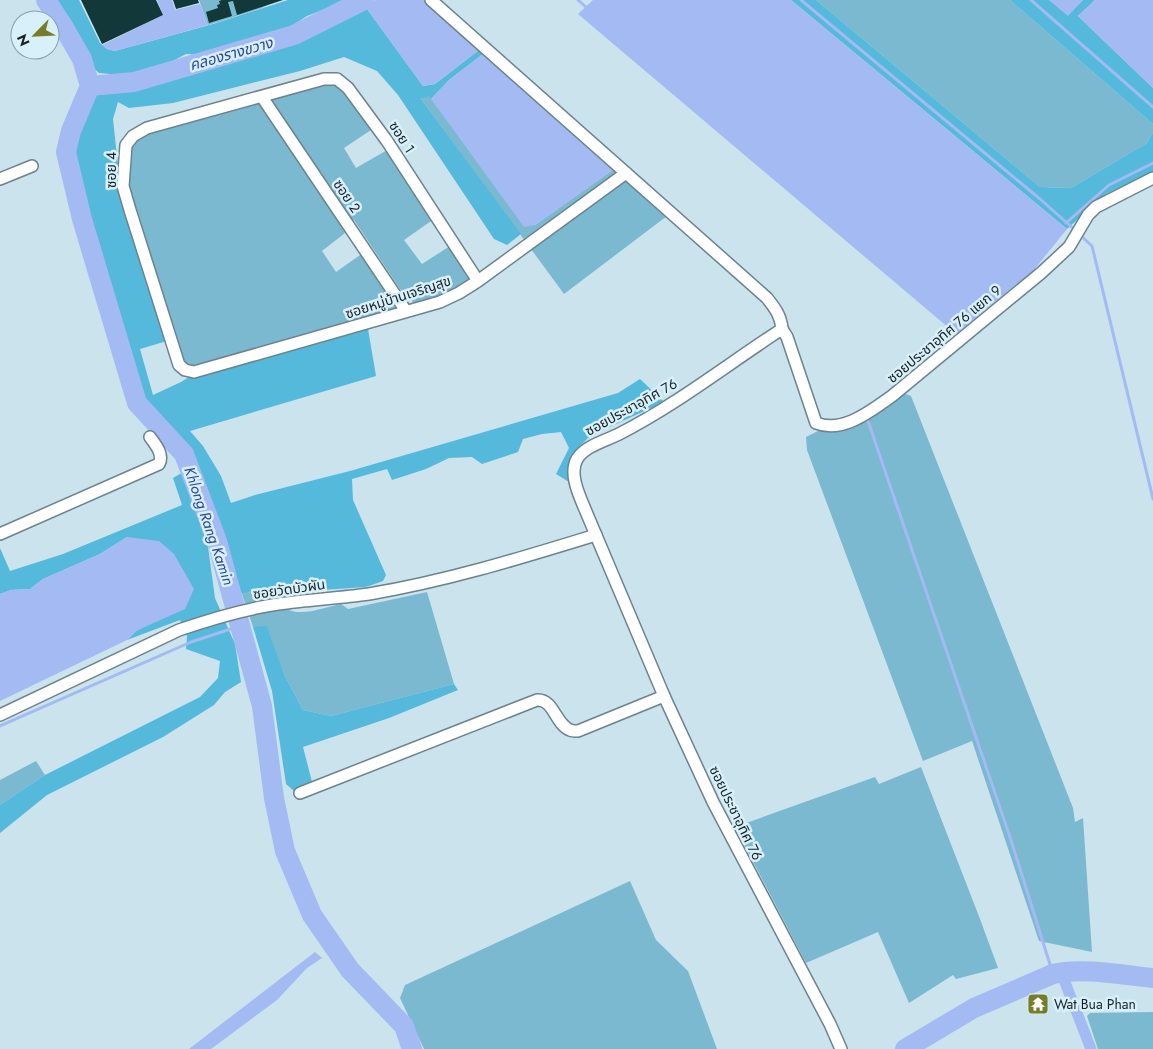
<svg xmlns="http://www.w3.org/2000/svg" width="1153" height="1049" font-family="Jost,'Noto Sans Thai',sans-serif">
<rect width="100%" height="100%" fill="#cae3ed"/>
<g fill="#7ab9d0">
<path d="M199,0H277L262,8L208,25Z"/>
<path d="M816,0H1010L1153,124V132L1147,143L1071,188L1040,187Z"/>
<path d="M328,82L337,83L374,128L344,148L356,168L389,149L434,219L404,240L422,264L450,246L472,278C453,293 437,298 414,303L400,289L354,220L341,226L345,233L322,251L336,272L363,253L396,302L397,309L198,367L188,366L182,360L127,187L128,148L136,137L152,129Z"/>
<path d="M429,95L535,225L614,169L667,216L564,294L421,99Z"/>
<path d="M903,393L911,396L1073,808L1075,822L1083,818L1092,952L1039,941L972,741L923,761L807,450L806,437L820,430L832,431Z"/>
<path d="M273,587L292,588L293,592L286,597V608C300,618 325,607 341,604L348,609L427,592L454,684L331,716L303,710L285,676L267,627H253L242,594Z"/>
<path d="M36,761L45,775L0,805V780Z"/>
<path d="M921,767L980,919L998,968L956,979L953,975L909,1003L878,932L806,963L735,827L875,777L879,784Z"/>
<path d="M630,881L656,940L688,971L717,1049H424L400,998L405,985Z"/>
<path d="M1153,1012V1049H1098L1087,1016L1090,1013Z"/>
</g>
<g fill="#54b9db">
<path d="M52,0H79L100,43L107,49L115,51L213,24L288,0H348L307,16L282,32L220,47L205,55L186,54L150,73L135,76L99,73L88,63L59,9Z"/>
<path d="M791,0H816L1040,187L1071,188L1147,143L1153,132V171L1106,194L1067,229Z"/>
<path d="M1010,0H1049L1068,15L1083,0H1095L1078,16L1153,88V124Z"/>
<path d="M367,9L423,86L435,84L479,50L483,54L449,80L431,99L429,96L421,99L521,234L507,245L494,239L398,95L377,71L344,57L300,71L173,103L129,108L118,102L113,119L119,175L167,341L140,349L153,395L181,382L189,377L368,329L376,376L190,431L203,446L221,476L231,503L255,495L350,471L618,393L640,379L664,402L590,436L577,449L568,469L569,482L556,474L569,448L561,432L542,434L523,439L518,452L482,464L472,457L449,458L426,469L392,480L387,469L352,479L353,500L386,575L383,581L366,587L293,592L292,588L273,587L242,594L208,508L207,495L195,468L182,442L141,401L128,366L89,229L72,153L82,112L93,94L113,87L268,48L340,17Z"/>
<path d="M185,471L208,547L215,598L235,644L241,682L225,692L214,705L163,737L47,795L0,833V805L45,775L200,697L218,678L220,661L186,649L187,636L180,620L127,640L136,631L153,622L127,537L100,554L43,579L30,589L11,590L0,594V548L10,571L63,554L182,505L173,478Z"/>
<path d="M267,626L285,676L303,710L331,716L454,684L458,690L389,718L303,747L312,782L294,791L286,784L272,691L253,627Z"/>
</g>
<g fill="#a3baf2">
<path d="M157,0H172L175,10L200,4L208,25L115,51L107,49L102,45L163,15Z"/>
<path d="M375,0H425L479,50L435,84L423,86L367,9Z"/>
<path d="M593,0H791L1067,229L1033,271L956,334L578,14Z"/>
<path d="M1049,0H1083L1068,16Z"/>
<path d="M1095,0H1153V88L1078,16Z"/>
<path d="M483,54L614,169L535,225L524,227L431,99L449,80Z"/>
<path d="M127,537L159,541L174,554L194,589L185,609L136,631L127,640L0,701V594L11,590L30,589L43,579L100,554Z"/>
<path d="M315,952L322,958L307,968L277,1000L211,1049H189Z"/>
</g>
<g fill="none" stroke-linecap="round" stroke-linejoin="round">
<g stroke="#a3baf2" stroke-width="3">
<path d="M578,0L588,9"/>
<path d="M801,0L1040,199L1075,230"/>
<path d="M1031,0L1153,107"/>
<path d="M1066,223L1109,185L1153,163"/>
<path d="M1079,234L1092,246L1153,499"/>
<path d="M868,421L1010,837L1053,974"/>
<path d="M0,726L191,642L240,626"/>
</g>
<path stroke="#a3baf2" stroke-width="11" d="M1061,972L1091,1049"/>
<g stroke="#a3baf2" stroke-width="20">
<path d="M46,0L63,26L82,59L90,86L71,131L66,152L82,219L137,403L184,454L217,541L262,706L274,798L285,851L312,915L350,970L404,1026L412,1049"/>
<path d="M90,86L134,82L294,35L364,0"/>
<path d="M905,1049L974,1008L1053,974C1080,967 1124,975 1153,978"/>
</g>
</g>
<g fill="#12383a">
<path d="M81,0H156L163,15L102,44Z"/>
<path d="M173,0H198L199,3L176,9Z"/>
<path d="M222,0H283L237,15L233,1L228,2L232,16L209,23L206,12L218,8L217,5L220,4L219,1Z"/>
</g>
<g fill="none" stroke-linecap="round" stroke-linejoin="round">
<g stroke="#6c838c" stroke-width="14">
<g id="minor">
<path d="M431,0L767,298C775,308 781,316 782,329C728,364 676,405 619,434C605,441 585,446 577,459C568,475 581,499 587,514L664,696L713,802L830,1024L841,1049"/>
<path d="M262,97L406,311"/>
<path d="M0,179L32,166"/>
<path d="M478,281L387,141L348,88L337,79H324L147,128L133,136L126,145L123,186L130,210L179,365L185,370L194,372L440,302L459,293L478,281L626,173"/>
<path d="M782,329L787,337L816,423C843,434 872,410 892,396L1041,273L1069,247L1088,215L1096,207L1153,178"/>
<path d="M0,534L159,464C164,455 156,445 150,437"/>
<path d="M0,715L179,630C211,619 245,609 278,604C308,600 339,598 369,594C447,581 521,558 596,535"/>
<path d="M300,793L537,700C554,699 555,724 570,730C572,731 575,731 578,731L664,696"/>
</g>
</g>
<use href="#minor" stroke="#fff" stroke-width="11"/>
</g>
<defs>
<g id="temple-square" transform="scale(1.125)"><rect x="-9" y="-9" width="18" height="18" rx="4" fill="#777c26" stroke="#d7f0fa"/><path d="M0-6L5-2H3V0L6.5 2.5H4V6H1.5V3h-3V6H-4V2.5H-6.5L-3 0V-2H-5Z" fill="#fff"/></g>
</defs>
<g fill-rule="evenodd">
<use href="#temple-square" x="1038" y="1004"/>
</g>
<g text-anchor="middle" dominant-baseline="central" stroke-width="5" stroke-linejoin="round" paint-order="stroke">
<g font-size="14" fill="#182125" stroke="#d7f0fa">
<text transform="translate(402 137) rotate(57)">ซอย 1</text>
<text transform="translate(111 170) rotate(-90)">ซอย 4</text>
<text transform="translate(347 196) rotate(56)">ซอย 2</text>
<text transform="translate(398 297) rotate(-18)">ซอยหมู่บ้านเจริญสุข</text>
<text transform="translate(944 334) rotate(-40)">ซอยประชาอุทิศ 76 แยก 9</text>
<text transform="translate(631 407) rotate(-29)">ซอยประชาอุทิศ 76</text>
<text transform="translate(289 589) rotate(-8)">ซอยวัดบัวผัน</text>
<text transform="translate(736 813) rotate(64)">ซอยประชาอุทิศ 76</text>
</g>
<g font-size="14" fill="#182125" stroke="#d7f0fa" text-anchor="start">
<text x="1054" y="1004">Wat Bua Phan</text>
</g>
<g font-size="15" font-style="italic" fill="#2d4697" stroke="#d7f0fa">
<text transform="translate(231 54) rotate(-16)">คลองรางขวาง</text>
<text transform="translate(209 526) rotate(71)">Khlong Rang Kamin</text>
</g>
</g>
<g transform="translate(35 35) rotate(246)"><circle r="24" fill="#d7f0fa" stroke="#8b9da5"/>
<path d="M0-4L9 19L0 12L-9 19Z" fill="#777c26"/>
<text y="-8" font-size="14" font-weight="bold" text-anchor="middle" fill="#182125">N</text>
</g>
</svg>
